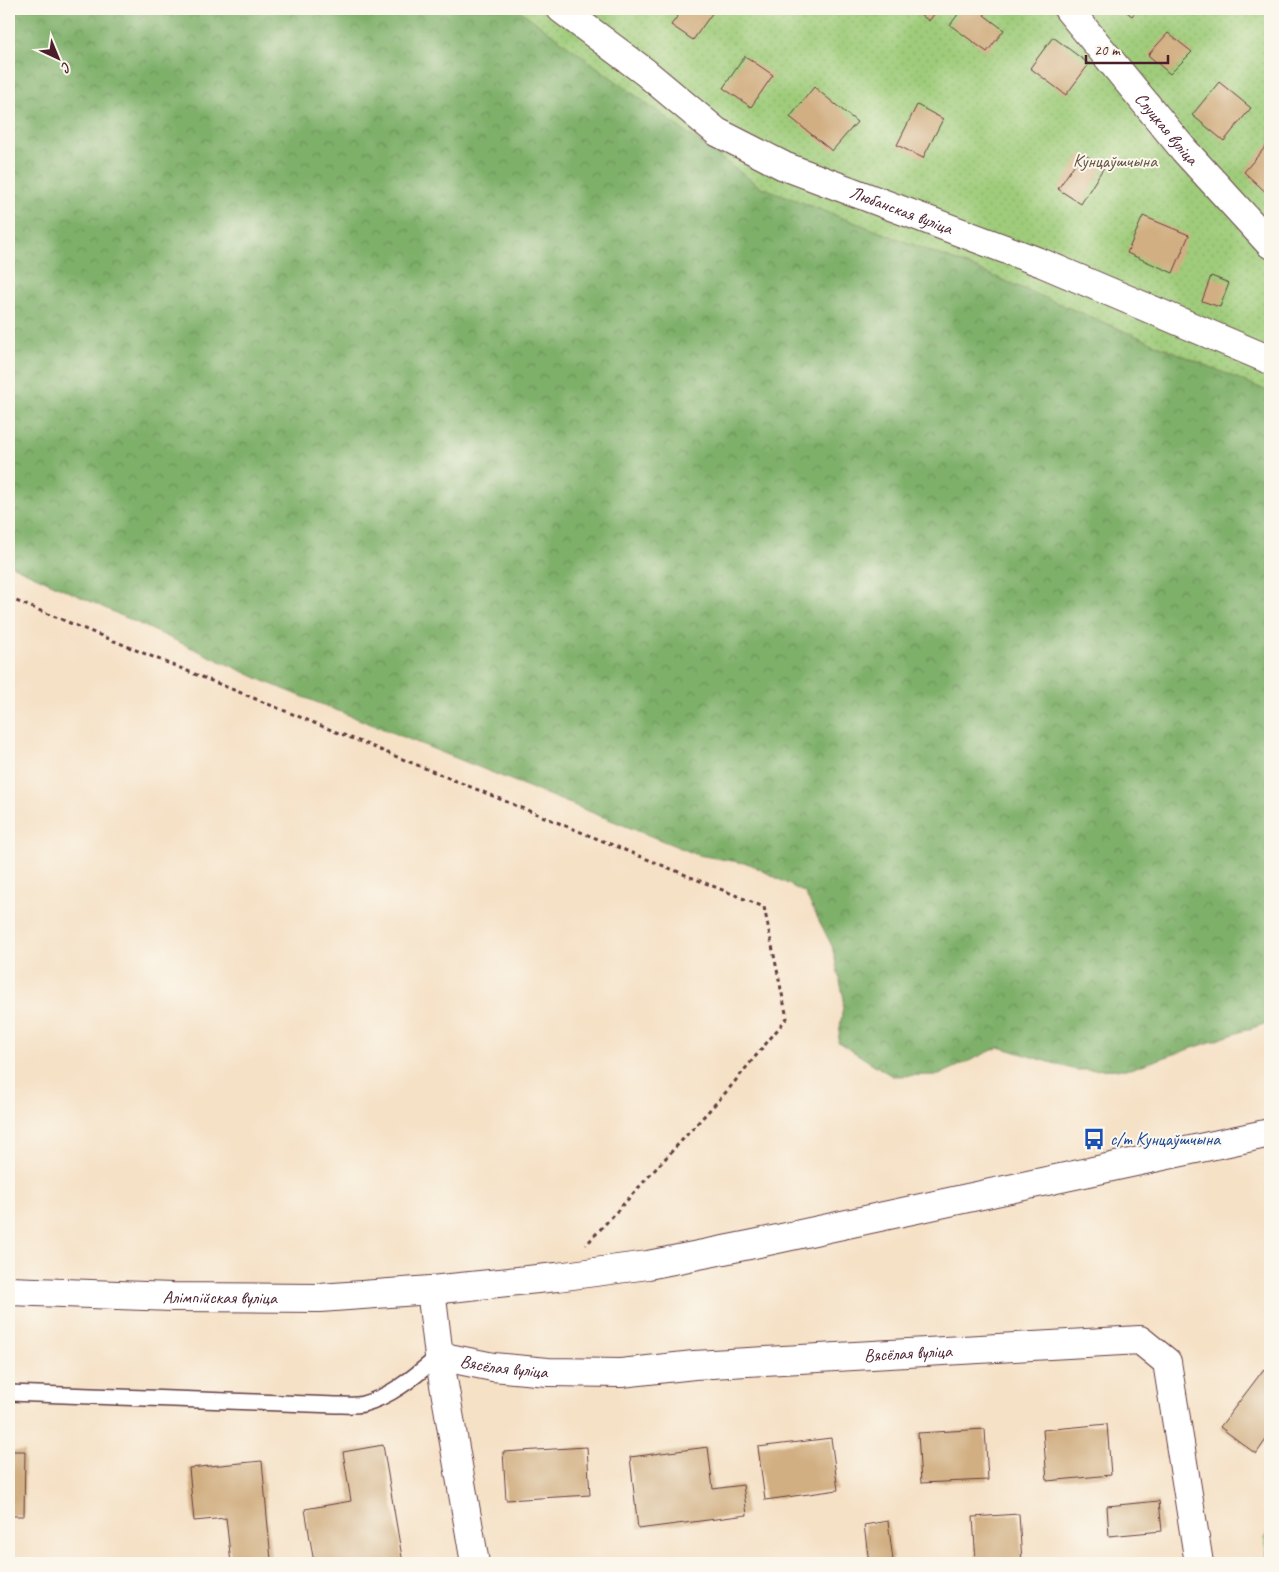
<svg xmlns="http://www.w3.org/2000/svg" width="1279" height="1572" font-family="Caveat,sans-serif">
<defs>
<pattern id="forest-crowns" width="20" height="18" patternUnits="userSpaceOnUse" patternTransform="scale(1.25)"><rect width="20" height="18" fill="#7fb06a"/><path d="M2 6a3 3 0 1 1 6 0M12 15a3 3 0 1 1 6 0" fill="none" stroke="#6a8f57"/></pattern>
<pattern id="garden-dots" width="8" height="8" patternUnits="userSpaceOnUse" patternTransform="scale(1.25)"><rect width="8" height="8" fill="#9fcc7a"/><path d="M2 2h.1M6 6h.1" fill="none" stroke="#8aaf6a" stroke-width="1.8" stroke-linecap="round"/></pattern>
</defs>
<rect width="100%" height="100%" fill="#fbf7ec"/>
<filter id="ink" filterUnits="userSpaceOnUse"><feTurbulence type="fractalNoise" baseFrequency=".02" numOctaves="2"/><feDisplacementMap in="SourceGraphic" scale="10" xChannelSelector="R" yChannelSelector="G"/><feConvolveMatrix kernelMatrix="1 2 1 2 8 2 1 2 1" color-interpolation-filters="sRGB"/></filter>
<filter id="wash" filterUnits="userSpaceOnUse"><feTurbulence type="fractalNoise" baseFrequency=".0096" numOctaves="4" result="noise"/><feDisplacementMap in="SourceGraphic" scale="20" xChannelSelector="R" yChannelSelector="G"/><feGaussianBlur stdDeviation="1.12" result="paint"/><feColorMatrix in="noise" values="0 0 0 0 0 0 0 0 0 0 0 0 0 0 0 0 0 1.4 0 .05"/><feComposite in="paint" operator="in"/></filter>
<g filter="url(#wash)">
<rect width="100%" height="100%" fill="#f5e1c6"/>
<path fill="url(#forest-crowns)" stroke="#64684a" d="M9,9H518L759,186L967,265L1270,392V1022L1130,1069L1076,1070L999,1047L939,1075L892,1076L838,1042L844,999L832,946L805,893L750,864L698,855L266,682L9,564Z"/>
<path fill="#9fcc7a" stroke="#747652" d="M1270,1531V1563H1268L1264,1538Z"/>
<path fill="url(#garden-dots)" stroke="#747652" d="M518,9H1270V392L967,265L759,186Z"/>
<g id="blocks">
<g fill="#d1af82">
<path d="M683,9H715L693,40L671,25Z"/>
<path d="M913,9H938L929,21Z"/>
<path d="M962,9H989L984,15L1004,30L987,52L950,25Z"/>
<path d="M1123,9H1138L1132,16Z"/>
<path d="M1168,33L1192,52L1170,74L1148,55Z"/>
<path d="M1053,37L1089,64L1066,95L1030,68Z"/>
<path d="M745,56L773,75L751,107L723,88Z"/>
<path d="M1219,82L1251,108L1224,141L1192,115Z"/>
<path d="M814,87L857,122L832,151L790,117Z"/>
<path d="M917,105L943,119L923,158L897,145Z"/>
<path d="M1268,144L1270,146V196L1244,172Z"/>
<path d="M1082,153L1104,167L1081,204L1058,189Z"/>
<path d="M1143,216L1189,235L1173,273L1127,253Z"/>
<path d="M1211,276L1229,283L1220,307L1202,301Z"/>
<path d="M1264,1369L1270,1374V1434L1256,1454L1220,1427Z"/>
<path d="M1107,1424L1111,1475L1047,1481L1043,1430Z"/>
<path d="M985,1429L988,1480L921,1483L918,1433Z"/>
<path d="M831,1438L838,1490L765,1500L758,1447Z"/>
<path d="M383,1445L403,1563H314L305,1509L351,1501L343,1452Z"/>
<path d="M587,1447L590,1495L506,1500L503,1452Z"/>
<path d="M708,1447L713,1489L743,1485L747,1515L638,1529L630,1457Z"/>
<path d="M9,1451H25L24,1516H9Z"/>
<path d="M262,1461L271,1560L231,1563L226,1518L194,1521L189,1468Z"/>
<path d="M1159,1501L1162,1531L1109,1536L1107,1506Z"/>
<path d="M1019,1514L1022,1562L976,1563L973,1517Z"/>
<path d="M888,1521L893,1560L869,1563L864,1525Z"/>
</g>
</g>
</g>
<g filter="url(#ink)">
<use href="#blocks" fill-opacity="0" stroke="#643c42" stroke-width="1"/>
<g fill="none" stroke-linecap="round" stroke-linejoin="round">
<g stroke="#643c42" stroke-width="18">
<path id="service" d="M9,1393L336,1405C344,1405 355,1406 363,1404C393,1396 416,1375 439,1356"/>
</g>
<g stroke="#643c42" stroke-width="30">
<g id="minor">
<path id="s1" d="M561,9L645,72L717,132L784,166L1042,263L1270,360"/>
<path id="s2" d="M1068,9L1184,150L1270,244"/>
<path d="M431,1290L439,1356L475,1563"/>
<path id="s3" d="M439,1356L493,1367L548,1372L621,1373L694,1365L1140,1340L1167,1362L1199,1563"/>
</g>
</g>
<g stroke="#643c42" stroke-width="30">
<g id="tertiary">
<path id="s4" d="M9,1291L172,1297L320,1298L431,1290L557,1277L648,1265L754,1244L1270,1133"/>
</g>
</g>
<path stroke="#643c42" stroke-width="3" stroke-dasharray="4 4" stroke-linecap="butt" d="M9,598L764,907L787,1018L727,1091L586,1245"/>
<use href="#service" stroke="#fff" stroke-width="15"/>
<use href="#minor" stroke="#fff" stroke-width="28"/>
<use href="#tertiary" stroke="#fff" stroke-width="28"/>
</g>
</g>
<defs>
<g id="bus-bare" transform="scale(1.725)"><path d="M-5-6H5V4H4V6H2V4H-2V6H-4V4H-5ZM-3.5-4V0h7V-4ZM-3.5 1.2v1.5H-2V1.2ZM2 1.2v1.5H3.5V1.2Z" fill="#1a4fb4" stroke="#fbf7ec" stroke-width="2.5" paint-order="stroke"/></g>
</defs>
<g fill-rule="evenodd">
<use href="#bus-bare" x="1094" y="1139"/>
</g>
<g text-anchor="middle" dominant-baseline="central" stroke-width="4" stroke-linejoin="round" paint-order="stroke">
<g font-size="18" fill="#4a1f2b" stroke="#fbf7ec">
<text stroke="none"><textPath href="#s2" startOffset="155">Слуцкая вуліца</textPath></text>
<text stroke="none"><textPath href="#s1" startOffset="399">Любанская вуліца</textPath></text>
<text stroke="none"><textPath href="#s4" startOffset="211">Алімпійская вуліца</textPath></text>
<text stroke="none"><textPath href="#s3" startOffset="471">Вясёлая вуліца</textPath></text>
<text stroke="none"><textPath href="#s3" startOffset="66">Вясёлая вуліца</textPath></text>
</g>
<g font-size="18" fill="#645343" stroke="#fbf7ec">
<text x="1115" y="161">Кунцаўшчына</text>
</g>
<g font-size="18" fill="#164399" stroke="#fbf7ec" text-anchor="start">
<text x="1110" y="1139">с/т Кунцаўшчына</text>
</g>
</g>
<rect width="1279" height="1572" fill="none" stroke="#fbf7ec" stroke-width="30"/>
<g transform="translate(58 58) rotate(136)" stroke="#fbf7ec" stroke-width="4" paint-order="stroke">
<path d="M0-4L9 19L0 12L-9 19Z" fill="#4a1f2b"/>
<text y="-8" font-size="14" font-weight="bold" text-anchor="middle" fill="#4a1f2b">С</text>
</g>
<path d="M1086 55v8h82v-8" fill="none" stroke="#4a1f2b" stroke-width="2.5"/>
<text x="1094" y="55" font-size="15" fill="#4a1f2b" stroke="#fbf7ec" stroke-width="4" paint-order="stroke">20 m</text>
</svg>
